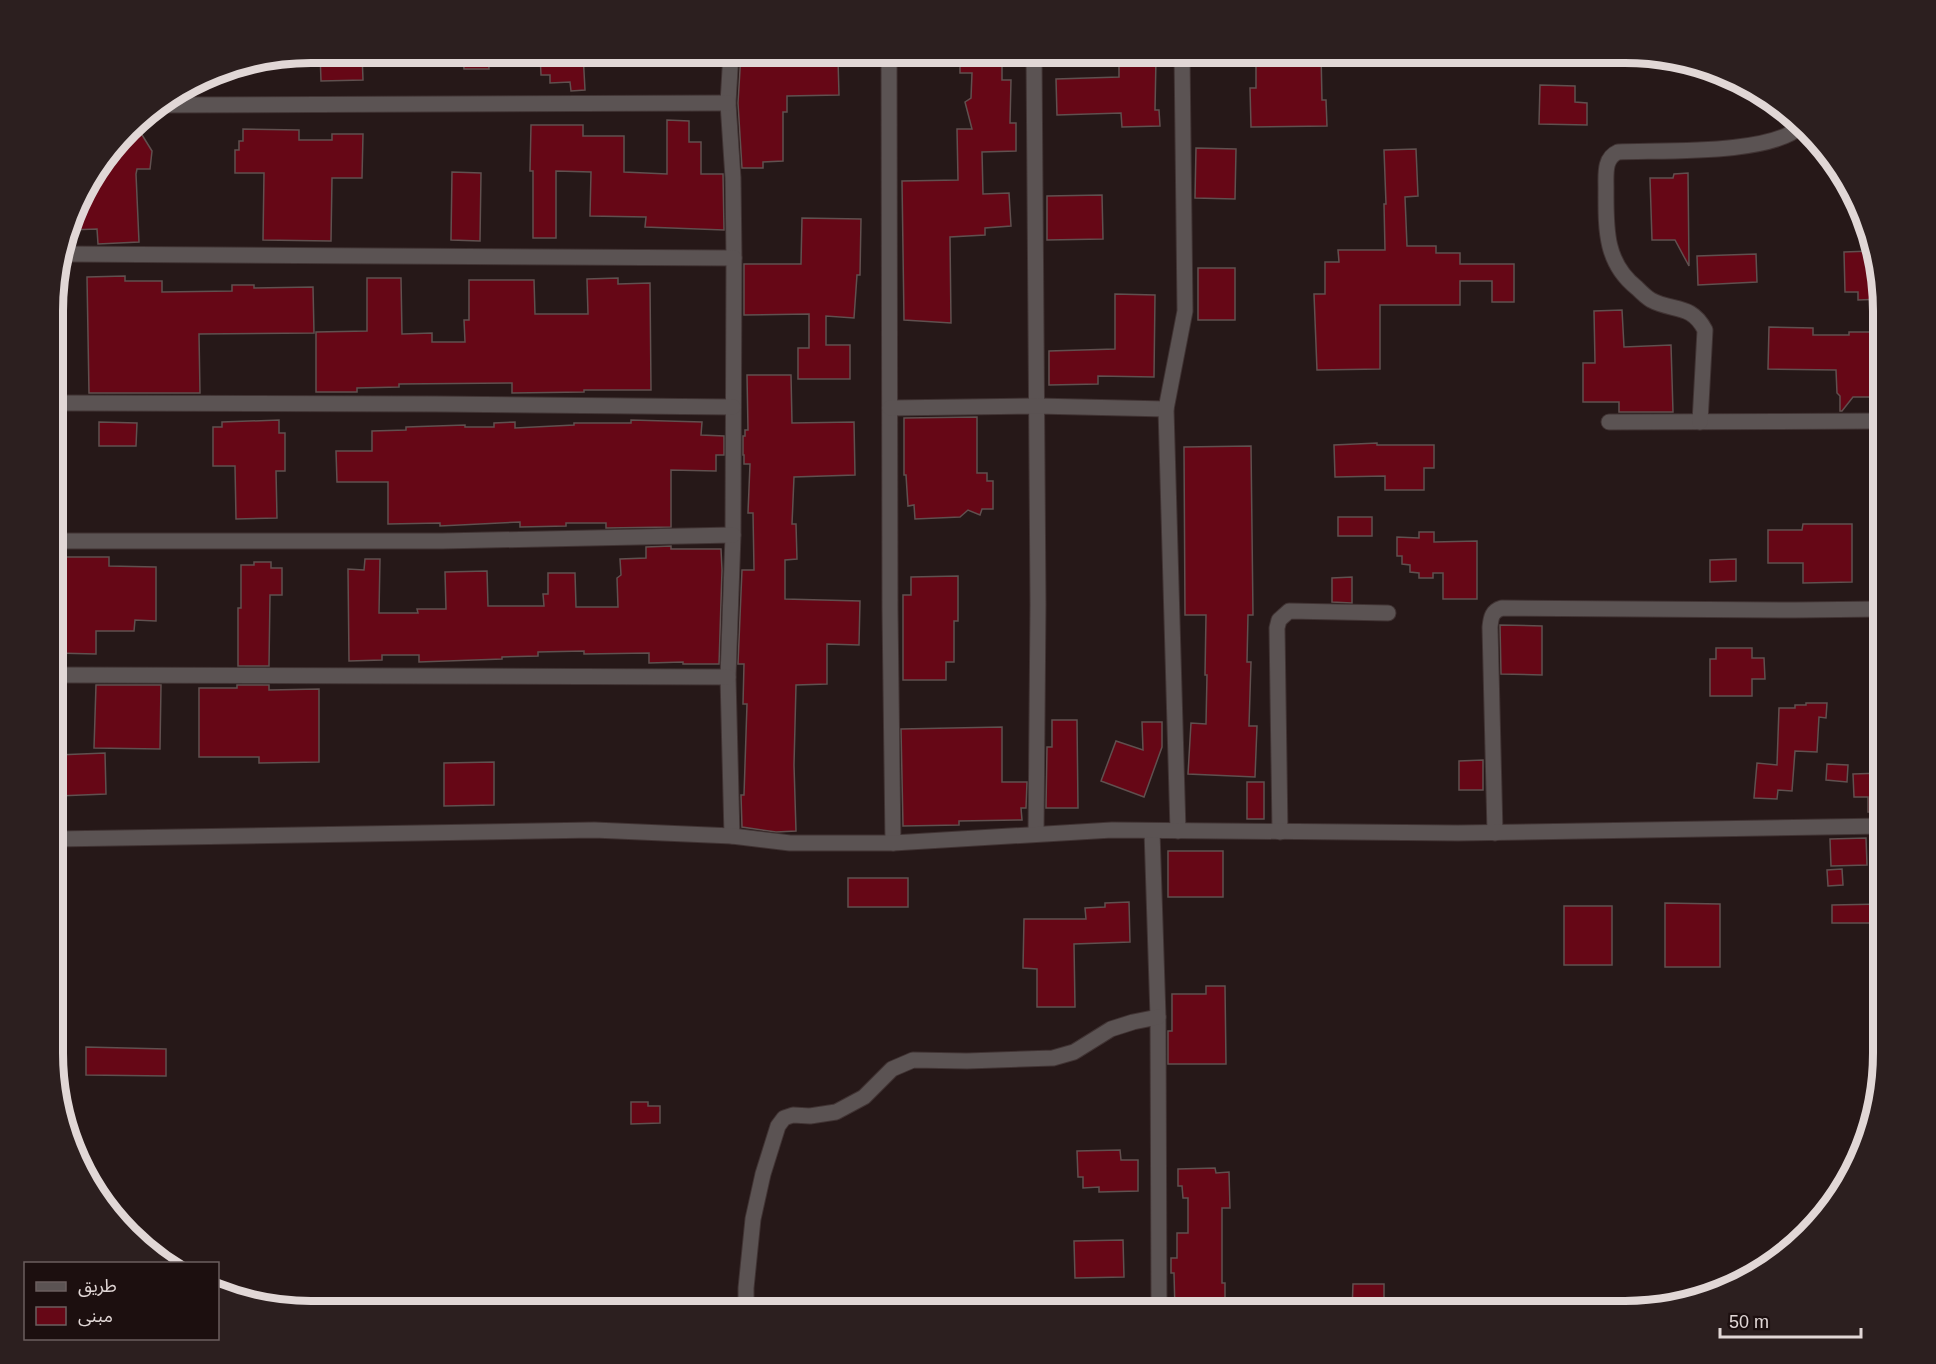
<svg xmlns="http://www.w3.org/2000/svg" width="1936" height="1364" font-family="Arial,'Noto Sans Arabic',sans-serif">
<rect width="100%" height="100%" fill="#261818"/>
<g fill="#660716" stroke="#60504f" stroke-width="1.5">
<path d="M320,52L362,53L363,80L321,81Z"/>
<path d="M463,53H488L489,69H464Z"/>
<path d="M540,53H583L585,90L571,91L570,82L550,83V75H541Z"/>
<path d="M741,53H787V60L838,59L839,95L787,96V112H783V161L763,162V168H742L738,103Z"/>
<path d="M960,53H1002V80H1011L1010,123H1016V151L982,152L983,194L1009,193L1011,226L985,228V235L950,237L951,323L904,320L902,181L958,180L957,129H972L965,102L971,98L972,73H960Z"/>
<path d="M1256,53H1321L1322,100H1326L1327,126L1251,127L1250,88H1256Z"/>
<path d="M1134,58H1156L1155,110H1159L1160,126L1122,127L1121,113L1057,115L1056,79L1119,77V62H1134Z"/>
<path d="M1540,85L1575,86V102L1587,103V125L1539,124Z"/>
<path d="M667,120L689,121V142H701V174H723L724,230L645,227L646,217L590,216L591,172L556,171V238H533V171H530L531,125H583V136H624V172L667,174Z"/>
<path d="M243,129L299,130V140H332V134H363L362,178H332L331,241L263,240L264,173H235V150H239V141H243Z"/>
<path d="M139,130L152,151L150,169H137L136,174L139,242L98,244L97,229L69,230L79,196L126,135Z"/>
<path d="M1196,148L1236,149L1235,199L1195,198Z"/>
<path d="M1416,149L1418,196L1405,197L1407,246H1436V253H1460V264H1514V302H1492V281H1460V305H1380V369L1317,370L1314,294H1325V262H1339L1338,250H1385L1384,204H1386L1384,150Z"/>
<path d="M452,172L481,173L480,241L451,240Z"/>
<path d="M1688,173L1689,266L1675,240H1652L1650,178H1673L1674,174Z"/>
<path d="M1102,195L1103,239L1047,240V196Z"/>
<path d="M802,218L861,219L860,275H857L854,318L826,316V345H850V379H798V348H809V314L744,315V264H801Z"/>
<path d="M1871,251L1883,299L1858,300V292H1845L1844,252Z"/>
<path d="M1756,254L1757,282L1698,285L1697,256Z"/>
<rect x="1198" y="268" width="37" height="52"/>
<path d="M125,276V281H162V292L232,291V285H254V288L313,287L314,333L199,334L200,393H89L87,277Z"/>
<path d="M367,278H401L402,334L432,333V342H465L464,320H469V280H534L535,314H588L587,279L618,278V284L650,283L651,390H584V392L512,393V383L399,384V387L357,388V392H316V332L367,331Z"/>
<path d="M1115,294L1155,295L1154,377L1098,376V384L1049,385V351L1115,349Z"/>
<path d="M1622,310L1624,347L1671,345L1673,412H1619V402H1583V363H1595L1594,311Z"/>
<path d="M1769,327L1813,328V335H1849V332H1871V347H1876L1878,397H1853L1842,411H1840V396L1837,393L1836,370L1768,369Z"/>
<path d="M747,375H791L792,423L854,422L855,475L794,477L792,524H796L797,559L785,560V599L860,601L859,645L827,644V684L796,685L794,765L796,831L776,832L742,827L741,795H744L747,704H743L744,664H738L742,570H754L753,513H748L750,464H744V455H743V436H745V430H748Z"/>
<path d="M977,417V473H987V481H993V509H982L980,515L968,510L960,517L915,519L914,505L908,506L906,475H904V418Z"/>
<path d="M279,420V433H285V471H276L277,518L236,519L235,466H213V427H222V422Z"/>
<path d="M631,420L702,422L701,435L724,436V455H716V471L671,470V527L606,528V523H566V526L520,527V522L440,526V523L388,524V482H337L336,451H372V431L406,430V427L465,425V427H494V423L515,422V428L574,425V423H631Z"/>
<path d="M99,422L137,423L136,446H99Z"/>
<path d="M1377,443V445H1434V468H1424V490H1385V476L1335,477L1334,445Z"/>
<path d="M1251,446L1253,615H1248L1247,662H1251L1249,726H1257L1255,777L1188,774L1191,723L1206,724L1207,675H1205L1206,615H1185L1184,447Z"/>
<rect x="1338" y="517" width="34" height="19"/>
<path d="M1803,524H1852V582L1803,583V563H1768V530H1802Z"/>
<path d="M1419,532H1434V542L1477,541V599H1443V573H1433V578H1419V573L1410,572V565L1402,564V556H1397V537L1419,538Z"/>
<path d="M671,546V549H721L722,570L719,664H683V662L649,663V653L584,654V651L538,652V656L502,657V659L419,662V655H382V660L349,661L348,569L364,570L365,559H380L379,613H418L417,609H446L445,572L487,571L488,606H544L543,594H548V573H575L576,607H618L617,578L621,575L620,559L646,558V547Z"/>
<path d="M57,557H109V566L156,567V621L135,620L134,631H96V654L55,653Z"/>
<path d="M1736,559V581L1710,582V560Z"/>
<path d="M254,562H271V568H282V595H270L269,666H238V608H241V565H254Z"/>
<path d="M958,576V621H954V662H946V680H903V595H911V577Z"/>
<path d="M1352,577V603L1332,602V578Z"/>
<path d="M1500,625L1542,626V675L1501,674Z"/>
<path d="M1716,648H1752V658H1764L1765,679H1752V696H1710V659H1716Z"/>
<path d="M96,685H161L160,749L94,748Z"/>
<path d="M237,685H269V690L319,689V762L259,763V757H199V688H237Z"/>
<path d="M1806,703H1827L1826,718L1819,717L1817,752L1795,751L1792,791L1778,790L1777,799L1754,798L1757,763L1777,765L1779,708H1795V705H1806Z"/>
<path d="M1052,720H1077L1078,808H1046L1047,747H1052Z"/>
<path d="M1142,722H1162V747L1144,797L1101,781L1116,741L1143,750Z"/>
<path d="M1002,727V782H1027L1026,808H1021L1022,820L959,821V825L903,826L901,729Z"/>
<path d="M105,753L106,794L58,796L57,755Z"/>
<path d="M1483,760V790H1459V761Z"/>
<path d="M494,762V805L444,806V763Z"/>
<path d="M1827,764L1848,765L1847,782L1826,780Z"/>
<path d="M1883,773V812H1868V797H1854L1853,774Z"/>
<rect x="1247" y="782" width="17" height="37"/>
<path d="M1866,838L1867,865L1831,866L1830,839Z"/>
<rect x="1168" y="851" width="55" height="46"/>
<path d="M1842,869L1843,885L1828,886L1827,870Z"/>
<rect x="848" y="878" width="60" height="29"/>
<path d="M1129,902L1130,942L1074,944L1075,1007H1037V969L1023,968L1024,919H1086L1085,908L1105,907V903Z"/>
<path d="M1665,903L1720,904V967H1665Z"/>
<path d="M1883,904V923H1832V905Z"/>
<rect x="1564" y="906" width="48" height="59"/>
<path d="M1206,986H1225L1226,1064H1168V1031H1172V994H1206Z"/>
<path d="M86,1047L166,1049V1076L86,1075Z"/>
<path d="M631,1102H648V1106H660V1123L631,1124Z"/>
<path d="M1120,1150L1121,1160H1138V1191L1099,1192V1187L1083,1188V1177H1078L1077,1151Z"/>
<path d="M1215,1168L1216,1173L1229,1172L1230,1208H1222V1283H1225V1311H1175L1174,1273H1171V1258H1177V1233H1188V1198H1183L1182,1186H1178V1169Z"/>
<path d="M1123,1240L1124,1277L1075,1278L1074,1241Z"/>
<path d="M1353,1284H1384V1311H1352Z"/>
</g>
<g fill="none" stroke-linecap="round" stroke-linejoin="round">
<g stroke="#403333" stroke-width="17">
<g id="minor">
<path d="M731,53L728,103L733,178L734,258"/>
<path d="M889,53L890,610L893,843"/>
<path d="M1034,53L1038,604L1036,834"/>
<path d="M159,105L728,103"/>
<path d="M62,254L734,258L733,535L728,677L732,836"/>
<path d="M55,403L436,404L733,407"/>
<path d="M890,408L1037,406L1166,409"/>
<path d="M1609,422L1883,421"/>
<path d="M1700,422L1705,330C1691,303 1673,312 1651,300C1646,297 1641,292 1637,288C1604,262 1606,227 1606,188C1606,174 1604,158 1618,152C1661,150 1769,155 1800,127"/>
<path d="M55,541H442L733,535"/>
<path d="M55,675L728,677"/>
<path d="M1152,831L1158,1017L1159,1311"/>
<path d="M1178,831L1166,409L1185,311L1182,53"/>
<path d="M1280,832L1277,628L1279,620L1289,611L1388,613"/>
<path d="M1495,833L1490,627C1491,617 1492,611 1502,608L1795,610L1883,609"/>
<path d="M55,839L594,830L732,836L790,843H893L1112,830L1458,833L1883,826"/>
<path d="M746,1311V1288L753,1219L763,1174L778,1126L784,1118L793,1115L810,1116L836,1112L864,1097L892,1069L913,1060L967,1061L1053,1058L1074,1052L1111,1029L1133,1022L1158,1017"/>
</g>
</g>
<use href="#minor" stroke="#5b5353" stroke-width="15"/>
</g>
<path d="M0 0H1936V1364H0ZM311 63H1625A248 248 0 0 1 1873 311V1053A248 248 0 0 1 1625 1301H311A248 248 0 0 1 63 1053V311A248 248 0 0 1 311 63Z" fill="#2c1f1f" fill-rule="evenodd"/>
<path fill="none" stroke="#e1d7d6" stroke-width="8" d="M311 63H1625A248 248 0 0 1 1873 311V1053A248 248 0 0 1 1625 1301H311A248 248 0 0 1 63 1053V311A248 248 0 0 1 311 63Z"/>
<rect x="24" y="1262" width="195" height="78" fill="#1c0f0f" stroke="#6b5f5f" stroke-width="1.5"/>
<rect x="36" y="1282" width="30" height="9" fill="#5b5353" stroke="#6b5f5f" stroke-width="1.5"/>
<text x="78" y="1292" font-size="18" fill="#e1d7d6">طريق</text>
<rect x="36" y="1307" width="30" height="18" fill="#660716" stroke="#6b5f5f" stroke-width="1.5"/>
<text x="78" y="1322" font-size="18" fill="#e1d7d6">مبنى</text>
<path d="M1720 1328v9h141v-9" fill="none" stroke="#e1d7d6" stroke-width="3"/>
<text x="1729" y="1328" font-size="18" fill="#e1d7d6" stroke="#1c0f0f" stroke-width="4.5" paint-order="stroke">50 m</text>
</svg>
